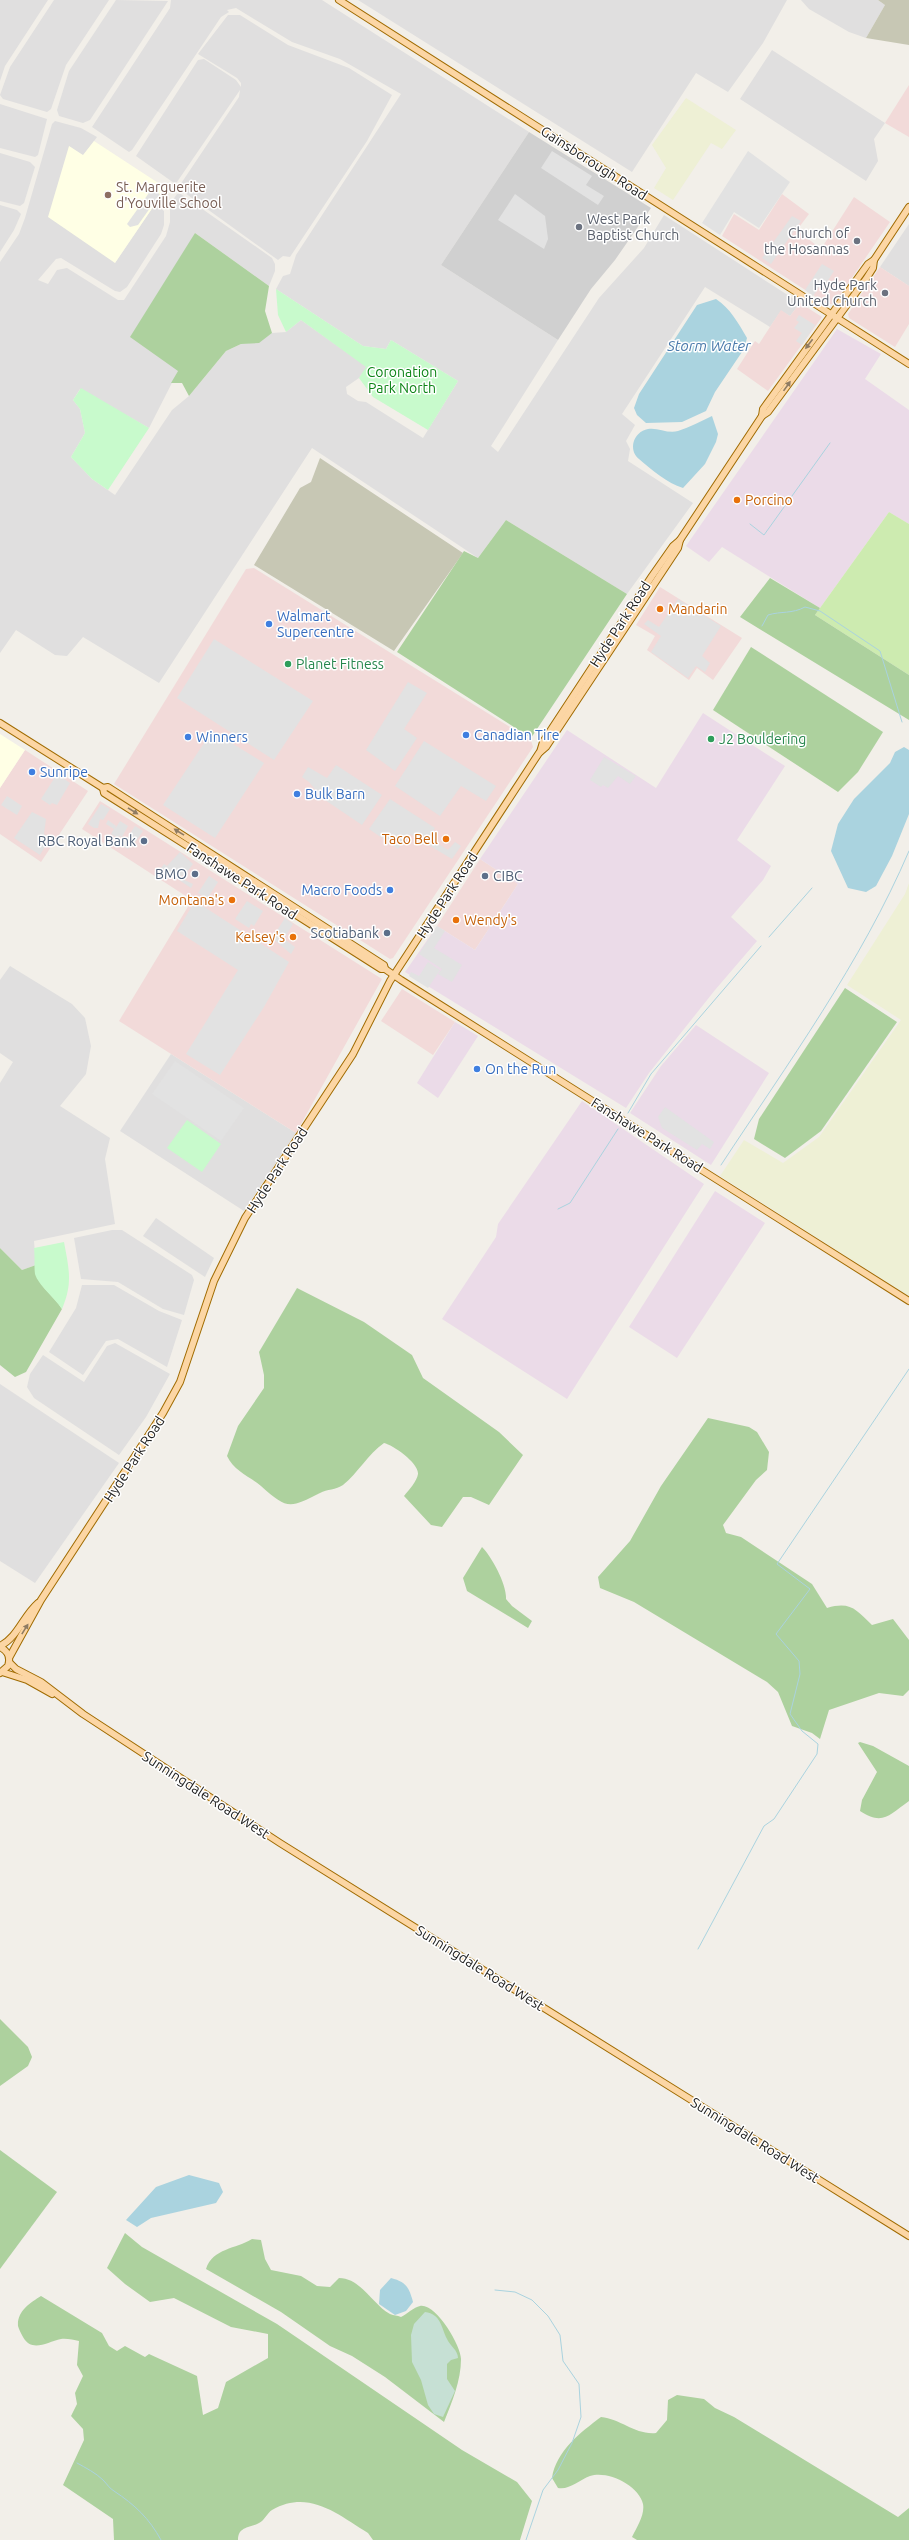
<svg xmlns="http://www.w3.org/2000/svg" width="909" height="2540" font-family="Ubuntu,sans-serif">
<rect width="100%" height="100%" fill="#f2efe9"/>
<g fill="#e0dfdf">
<path d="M0,0H48L5,66L0,81Z"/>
<path d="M54,0H109L66,65L51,109L47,112L3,99L0,95L10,67Z"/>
<path d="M116,0L168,1L90,120L83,123L59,116L57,110L69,71Z"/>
<path d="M171,0H322L529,132L441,265L558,340L491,446L498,452L599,298L644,248L664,215L800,303L790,316L781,311L770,327L705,287L622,414L635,425L626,441L630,449L628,461L693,503L627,594L506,520L478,558L312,448L159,683L83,637L67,656L55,655L16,630L0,653V262L19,234L25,218L52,124L55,121L81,128L97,137L83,156L69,146L115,263L155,204L164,211V225L161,234L127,287L120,292L115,291L61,258L56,259L38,280L48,284L57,270L67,268L118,300H124L166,236L170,222V204L177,194H181L272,258L275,264V271L269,286L195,233L178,371L149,428L80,389L73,400L80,409L85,433L71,457L92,479L115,495L172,410L189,396L226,351L241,344L259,342L272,333L286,332L301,320L367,367L359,378L346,387L347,394L358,401L366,402L423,438L458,381L391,340L386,349L363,346L276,289L283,276L290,274L296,255L401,94L340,59L292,42L236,8L227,10L229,12L221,17L132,150L129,152L126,150L92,127L170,8Z"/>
<path d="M358,0H787L763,43L728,92L696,73L632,172Z"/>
<path d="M801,0H878L885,5L866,38L849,32L809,9Z"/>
<path d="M228,15H240L288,45L349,68L392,95L367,141L290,257L283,256L278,260L178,188L239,97L240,90L177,182L174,183L136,156L198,60L204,59L236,80L241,87V83L237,78L198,54Z"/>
<path d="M772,50L885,123L874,139L878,161L866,181L740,99Z"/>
<path d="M0,104L47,119L38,155L35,157L0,148Z"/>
<path d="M0,153L30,162L35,167L24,203L20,206L0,201Z"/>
<path d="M0,205L17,210L21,214L14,230L0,252Z"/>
<path d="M909,224V286L880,267Z"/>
<path d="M10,966L72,1004L85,1018L91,1046L86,1074L60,1106L110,1138L105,1159L115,1224L34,1241L36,1265L22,1270L0,1248V1083L13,1062L0,1053V980Z"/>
<path d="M171,1054L296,1133L244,1211L120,1131Z"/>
<path d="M156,1218L214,1258L205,1277L143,1236Z"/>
<path d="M112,1230H122L192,1275L194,1280L184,1315L163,1309L118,1282L81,1279L74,1238Z"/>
<path d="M82,1285H114L159,1311L182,1320L167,1367L118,1339L106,1341L83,1375L49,1352L76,1308Z"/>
<path d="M115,1343L170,1374L146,1417L119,1455L34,1398L27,1387L30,1374L43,1355L84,1382L107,1346Z"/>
<path d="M0,1384L119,1463L35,1583L0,1561Z"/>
</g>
<g fill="#f2dad9">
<path d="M909,85V137L885,123Z"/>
<path d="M782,194L809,214L797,230L821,249L854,197L890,222L834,304H827L722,236L734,214L759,230Z"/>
<path d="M880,267L909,286V324L895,347L849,318L848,314Z"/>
<path d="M800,303L822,317L768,391L737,369L755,341L759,344L781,310L790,316Z"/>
<path d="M254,568L531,740L533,747L393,958L390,959L114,784L246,569Z"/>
<path d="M660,587L742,638L713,680L697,668L689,680L647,650L655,636L636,625Z"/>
<path d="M25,750L88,791L41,862L0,834V788Z"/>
<path d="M100,801L382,979L296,1133L119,1021L192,900L82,829Z"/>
<path d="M480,859L518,884L475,950L437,926Z"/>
<path d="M402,989L455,1022L433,1055L381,1021Z"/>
</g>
<g fill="#ebdbe8">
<path d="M837,329L881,354L865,379L909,410V524L889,512L820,608L722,547L709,562L686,546Z"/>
<path d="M703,713L785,766L737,840L771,866L763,880L731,917L757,941L715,990L649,1073L626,1108L405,972L437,926L475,950L518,884L480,859L567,730L656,788Z"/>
<path d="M455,1022L478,1036L438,1098L417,1083Z"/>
<path d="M696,1025L769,1073L711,1165L630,1113L661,1066Z"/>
<path d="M582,1101L704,1184L567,1399L442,1319L496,1237L498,1224Z"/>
<path d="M715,1191L765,1223L677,1358L629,1327Z"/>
</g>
<g fill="#ffffe5">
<path d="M94,141L166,188L115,263L48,217L69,146L83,155Z"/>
<path d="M0,734L25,750L0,788Z"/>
</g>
<path fill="#d0d0d0" d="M529,132L651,208L615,260L591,289L558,340L441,265Z"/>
<g fill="#c7c7b4">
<path d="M878,0H909V45L866,38L885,5Z"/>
<path d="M320,458L463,553L394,651L254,565L300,488L311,482Z"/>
</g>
<g fill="#eef0d5">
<path d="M686,98L736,130L722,149L711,143L673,200L654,188L666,168L652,145Z"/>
<path d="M909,883V1296L720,1176L744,1140L783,1163L819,1137L901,1020L847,985L905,894Z"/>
</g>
<path fill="#cdebb0" d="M889,512L909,524V675L815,615Z"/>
<g fill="#add19e">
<path d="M195,233L269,286L265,311L272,333L259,343L241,344L226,351L189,396L182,383H171L178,371L130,337Z"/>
<path d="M506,520L627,594L531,738L397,652L464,551L478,558Z"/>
<path d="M770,578L820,608L815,615L909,675V720L740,617Z"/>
<path d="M751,647L883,732L858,772L838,792L713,710Z"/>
<path d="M845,988L897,1022L821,1131L785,1158L754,1139L759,1119Z"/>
<path d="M0,1248L22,1270L36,1265C33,1283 54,1295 62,1309L26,1372L15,1377L0,1365Z"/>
<path d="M297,1288L364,1322L412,1355L423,1378L499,1432L523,1455L489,1505L471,1497H463L442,1527L431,1525L404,1496C409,1490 417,1481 418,1474C419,1463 393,1445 384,1443C368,1454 358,1473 343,1485C336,1490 327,1489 320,1493C289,1509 287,1509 261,1486C249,1476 234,1471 227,1456L238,1426L264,1388V1375L259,1352Z"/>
<path d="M708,1418L749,1427L757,1432L769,1452L767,1470L756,1480L723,1525L726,1533L741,1537L812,1584L827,1608C851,1601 856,1610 872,1625L893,1619L909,1640V1690L903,1696L879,1693L829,1710L820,1739L812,1733L792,1726L778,1692L767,1682L634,1602L600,1588L598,1577L630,1541L661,1486Z"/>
<path d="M482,1547C492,1557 507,1585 506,1599L512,1606L532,1621L528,1628L467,1591L463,1578Z"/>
<path d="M860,1742L873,1746L909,1766V1801C889,1815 883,1826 860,1811L862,1800L877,1772L858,1743Z"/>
<path d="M0,2019L28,2047L32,2057L28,2066L0,2086Z"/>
<path d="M0,2150L57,2192L0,2269Z"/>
<path d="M125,2233L142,2247L277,2324L462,2450L517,2482L532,2501L520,2540H373L368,2533C337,2514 309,2489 272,2510C267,2513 265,2520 259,2523C250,2528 238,2526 238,2540H114L113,2519L63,2485L84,2440L83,2429L71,2416L77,2404L75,2393L83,2376L77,2365L79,2341C74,2340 66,2338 61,2339C47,2342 32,2353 23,2337C21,2333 19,2330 18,2326C17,2311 30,2303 41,2296L102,2333L109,2346L117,2351L125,2346L145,2357L149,2354L197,2376L203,2415L218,2408L226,2382L268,2358V2334L231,2327L174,2298L150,2302L125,2284L107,2268Z"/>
<path d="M252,2239L261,2240L265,2259L271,2270L301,2276L317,2286L330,2287L339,2278C361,2278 373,2305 390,2314C394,2316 397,2315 401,2317C407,2314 414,2307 420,2306C436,2303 461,2346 461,2359C461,2381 452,2402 444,2422L385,2377L352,2356L330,2346L281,2312L206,2269C213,2248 236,2249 252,2239Z"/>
<path d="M677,2395L704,2399L715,2408L734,2417L898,2517L909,2508V2540H637L632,2537C637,2527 645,2515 643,2504C639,2485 607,2470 590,2476C579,2480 570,2490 558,2488L552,2478C556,2451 581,2432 601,2417C621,2419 635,2435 656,2433L667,2420L668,2400Z"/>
</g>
<path fill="#c6e0d4" d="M425,2312C441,2314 441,2327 447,2339C450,2346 458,2350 458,2358L451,2360L447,2364V2379L455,2391L443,2417L434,2414L428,2405L421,2380L412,2362L411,2335L414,2324Z"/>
<g fill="#c8facc">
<path d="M276,289L363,346L386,349L391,340L458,381L428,430L373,397L359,378L366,367L301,320L286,332L278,315Z"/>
<path d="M81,388L149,428L108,490L92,479L71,457L85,433L80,409L73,400Z"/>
<path d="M187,1120L221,1144L202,1172L167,1148Z"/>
<path d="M64,1242C69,1269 73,1283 62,1309C55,1298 38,1285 35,1274C34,1267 35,1256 34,1248Z"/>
</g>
<g fill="#e2e2e2">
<path d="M552,151L592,176L586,185L604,196L598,205L541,168Z"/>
<path d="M748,151L790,182L759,228L734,212L720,235L702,223Z"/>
<path d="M151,190L160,194L138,225L130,227L127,224Z"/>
<path d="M515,194L545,216L548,239L544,249L498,220Z"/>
<path d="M792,216L801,221L771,264L762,258Z"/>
<path d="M822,264L834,271L825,285L822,283L813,296L805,290Z"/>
<path d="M799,315L815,325L802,345L796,341L802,333L794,328L799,322L796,320Z"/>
<path d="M678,599L721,626L702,656L710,663L705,672L696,666L688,678L651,652L661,636L644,624L648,620L659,627Z"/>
<path d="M214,639L313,701L274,760L177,698Z"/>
<path d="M408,682L427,693L404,729L417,738L395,771L366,750Z"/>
<path d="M212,731L264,763L215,838L163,805Z"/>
<path d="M424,741L496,786L486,801L461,786L440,816L395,786Z"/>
<path d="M604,757L636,776L630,784L618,776L608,788L603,785L601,787L590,780Z"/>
<path d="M336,765L382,795L362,825L322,798L309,782L302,777L308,767L327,778Z"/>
<path d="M57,774L70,783L57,805L52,803L50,805L41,799Z"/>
<path d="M7,796L22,806L17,815L1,805Z"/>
<path d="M390,799L435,828L429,838L448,850L455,842L461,846L452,859L410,834L398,849L369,829Z"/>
<path d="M101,804L110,809L103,820L100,819L98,828H94L88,824Z"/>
<path d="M32,812L46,819L44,834L50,838L40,855L14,838Z"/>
<path d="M108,820L116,826L115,829L120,821L128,826L122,837L119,836L118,838L111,834L114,829L106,824Z"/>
<path d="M135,826L143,831L134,844L132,843L128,849L122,846Z"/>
<path d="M180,852L193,864L184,876L182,875L180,878L193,884L191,888L161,868L164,864L167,866Z"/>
<path d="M209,876L218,882L207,899L198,893Z"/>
<path d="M195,901L289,962L264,1007L220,1075L186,1054L238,970L177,931Z"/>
<path d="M247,901L263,911L254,926L251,924L249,928L235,919Z"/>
<path d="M285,918L293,924L284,939L295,947L291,954L272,938Z"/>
<path d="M437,926L445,931L434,948L462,965L452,982L438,974L442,969L419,954Z"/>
<path d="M428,962L440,970L428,988L409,976L411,972L419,976Z"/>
<path d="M175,1061L244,1108L221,1141L152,1094Z"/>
<path d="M665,1107L714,1142L710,1149L702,1144L697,1150L662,1128L658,1117Z"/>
</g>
<g fill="#aad3df">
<path d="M716,299C730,308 739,324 747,338L744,349L715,392L706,411L682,422L646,423L637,415L634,408L639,394L697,305Z"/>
<path d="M712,416L718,434L716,442L705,464L683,488C667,483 652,470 639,459C628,450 633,432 648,429C657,427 668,434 678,431C690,427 701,421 712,416Z"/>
<path d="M904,747L909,750V814L892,856L876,886L866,892L848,888L831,851L838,824L854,799L890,763L895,752Z"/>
<path d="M189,2175L219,2183L223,2192L216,2203L151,2218L137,2227L126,2220L156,2187Z"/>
<path d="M391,2278C406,2282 409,2287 413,2302L406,2311L395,2315L379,2304L380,2290Z"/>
</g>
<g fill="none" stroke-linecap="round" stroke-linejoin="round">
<g stroke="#aad3df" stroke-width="1">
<path d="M750,524L764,535L830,443"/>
<path d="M762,626L768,615C781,611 792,614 805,607L820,611L880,651L902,722"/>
<path d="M769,937L812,888"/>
<path d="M628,1113L651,1074L761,946"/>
<path d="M721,1165C788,1063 861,963 909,851"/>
<path d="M558,1209L570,1203L618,1129"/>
<path d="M698,1949L764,1826L774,1819L817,1754L818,1744L802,1731L790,1714L800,1674L799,1661L776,1634L810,1589L777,1564L909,1369"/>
<path d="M495,2290L515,2292L532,2300L548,2316L560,2335L563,2361L579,2384L581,2417L572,2443L558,2470L543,2490L526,2540"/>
<path d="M77,2463C86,2468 96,2473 103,2480C107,2484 110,2489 114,2491C135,2505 149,2518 161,2540"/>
</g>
<g stroke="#a06b00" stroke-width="8">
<g id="major">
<path d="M339,0L909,364"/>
<path d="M762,416L768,412L866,279L873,268L874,260L909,207"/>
<path d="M0,723L103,788L108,787L384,965L385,969L401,980L909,1301"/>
<path d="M540,752L543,742L652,576L673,546L680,540"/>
<path d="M103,788L104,793L381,969H385"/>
<path d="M0,1646C18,1637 23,1616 38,1603"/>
<path d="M0,1647C8,1651 11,1658 8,1666L0,1673"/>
<path d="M9,1658L41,1600L163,1413L180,1382L214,1281L245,1218L353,1054L390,981L539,753L546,747L678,548L680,540L762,416L763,409L868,264L874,260"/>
<path d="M9,1662L16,1669L41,1682L83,1714L280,1843L909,2236"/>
<path d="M2,1672L27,1680L52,1694"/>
</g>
</g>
<use href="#major" stroke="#fcd6a4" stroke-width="6"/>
</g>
<defs><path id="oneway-solid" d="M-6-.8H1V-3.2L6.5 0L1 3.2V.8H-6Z"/></defs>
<g fill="#8f7c63">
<use href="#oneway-solid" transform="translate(809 344) rotate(127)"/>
<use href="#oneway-solid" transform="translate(787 386) rotate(-55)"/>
<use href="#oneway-solid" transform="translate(133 811) rotate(32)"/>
<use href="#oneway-solid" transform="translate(179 832) rotate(-148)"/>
<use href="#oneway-solid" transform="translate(25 1629) rotate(-58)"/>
</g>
<circle fill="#8d6e63" stroke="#fff" stroke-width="1.5" cx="108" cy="195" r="4"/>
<g fill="#6b7280" stroke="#fff" stroke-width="1.5">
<circle cx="579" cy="227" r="4"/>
<circle cx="857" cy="241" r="4"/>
<circle cx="885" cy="293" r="4"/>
</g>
<g fill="#e8710a" stroke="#fff" stroke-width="1.5">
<circle cx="737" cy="500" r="4"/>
<circle cx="660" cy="609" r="4"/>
<circle cx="446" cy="839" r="4"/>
<circle cx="232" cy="900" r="4"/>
<circle cx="456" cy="920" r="4"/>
<circle cx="293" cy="937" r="4"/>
</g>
<g fill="#3f7fe0" stroke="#fff" stroke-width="1.5">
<circle cx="269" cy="624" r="4"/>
<circle cx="466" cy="735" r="4"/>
<circle cx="188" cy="737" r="4"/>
<circle cx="32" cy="772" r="4"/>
<circle cx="297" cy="794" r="4"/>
<circle cx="390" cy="890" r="4"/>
<circle cx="477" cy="1069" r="4"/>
</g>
<g fill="#2e9e5b" stroke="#fff" stroke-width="1.5">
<circle cx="288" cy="664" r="4"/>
<circle cx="711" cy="739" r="4"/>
</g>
<g fill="#5c6f8a" stroke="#fff" stroke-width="1.5">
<circle cx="144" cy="841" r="4"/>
<circle cx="195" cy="874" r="4"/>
<circle cx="485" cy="876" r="4"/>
<circle cx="387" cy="933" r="4"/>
</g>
<g text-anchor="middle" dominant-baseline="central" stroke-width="3" stroke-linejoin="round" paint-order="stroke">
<g font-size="14" fill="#222" stroke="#fff">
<text transform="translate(594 163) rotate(33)">Gainsborough Road</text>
<text transform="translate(620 624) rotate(-57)">Hyde Park Road</text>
<text transform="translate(242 881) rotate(33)">Fanshawe Park Road</text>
<text transform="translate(447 895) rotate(-57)">Hyde Park Road</text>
<text transform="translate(647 1135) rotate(32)">Fanshawe Park Road</text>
<text transform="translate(277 1170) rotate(-57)">Hyde Park Road</text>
<text transform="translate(134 1459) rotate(-57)">Hyde Park Road</text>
<text transform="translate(206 1795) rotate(33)">Sunningdale Road West</text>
<text transform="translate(480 1968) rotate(32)">Sunningdale Road West</text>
<text transform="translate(755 2140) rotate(32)">Sunningdale Road West</text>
</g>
<g font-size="14" fill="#785e54" stroke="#fff" text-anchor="start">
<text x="116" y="187">St. Marguerite<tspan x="116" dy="16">d'Youville School</tspan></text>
</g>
<g font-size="14" fill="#5b616d" stroke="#fff" text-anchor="end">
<text x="587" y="219" text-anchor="start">West Park<tspan x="587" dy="16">Baptist Church</tspan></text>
<text x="849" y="233">Church of<tspan x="849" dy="16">the Hosannas</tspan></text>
<text x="877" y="285">Hyde Park<tspan x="877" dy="16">United Church</tspan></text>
</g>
<g font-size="14" fill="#0c8416" stroke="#fff">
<text x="402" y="372">Coronation<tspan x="402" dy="16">Park North</tspan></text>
</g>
<g font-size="14" fill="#c56008" stroke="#fff" text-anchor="start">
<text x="745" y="500">Porcino</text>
<text x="668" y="609">Mandarin</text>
<text x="438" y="839" text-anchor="end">Taco Bell</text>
<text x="224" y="900" text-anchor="end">Montana's</text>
<text x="464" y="920">Wendy's</text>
<text x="285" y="937" text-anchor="end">Kelsey's</text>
</g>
<g font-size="14" fill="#366cbe" stroke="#fff" text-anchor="start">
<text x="277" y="616">Walmart<tspan x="277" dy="16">Supercentre</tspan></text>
<text x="474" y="735">Canadian Tire</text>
<text x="196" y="737">Winners</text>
<text x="40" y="772">Sunripe</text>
<text x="305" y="794">Bulk Barn</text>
<text x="382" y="890" text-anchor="end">Macro Foods</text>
<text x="485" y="1069">On the Run</text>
</g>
<g font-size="14" fill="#27864d" stroke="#fff" text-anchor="start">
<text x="296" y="664">Planet Fitness</text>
<text x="719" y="739">J2 Bouldering</text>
</g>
<g font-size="14" fill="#4e5e75" stroke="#fff" text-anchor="end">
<text x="136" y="841">RBC Royal Bank</text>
<text x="187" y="874">BMO</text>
<text x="493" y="876" text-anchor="start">CIBC</text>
<text x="379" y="933">Scotiabank</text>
</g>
<g font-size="15" font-style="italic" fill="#4a7aab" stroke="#fff">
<text x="709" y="345">Storm Water</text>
</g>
</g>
</svg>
